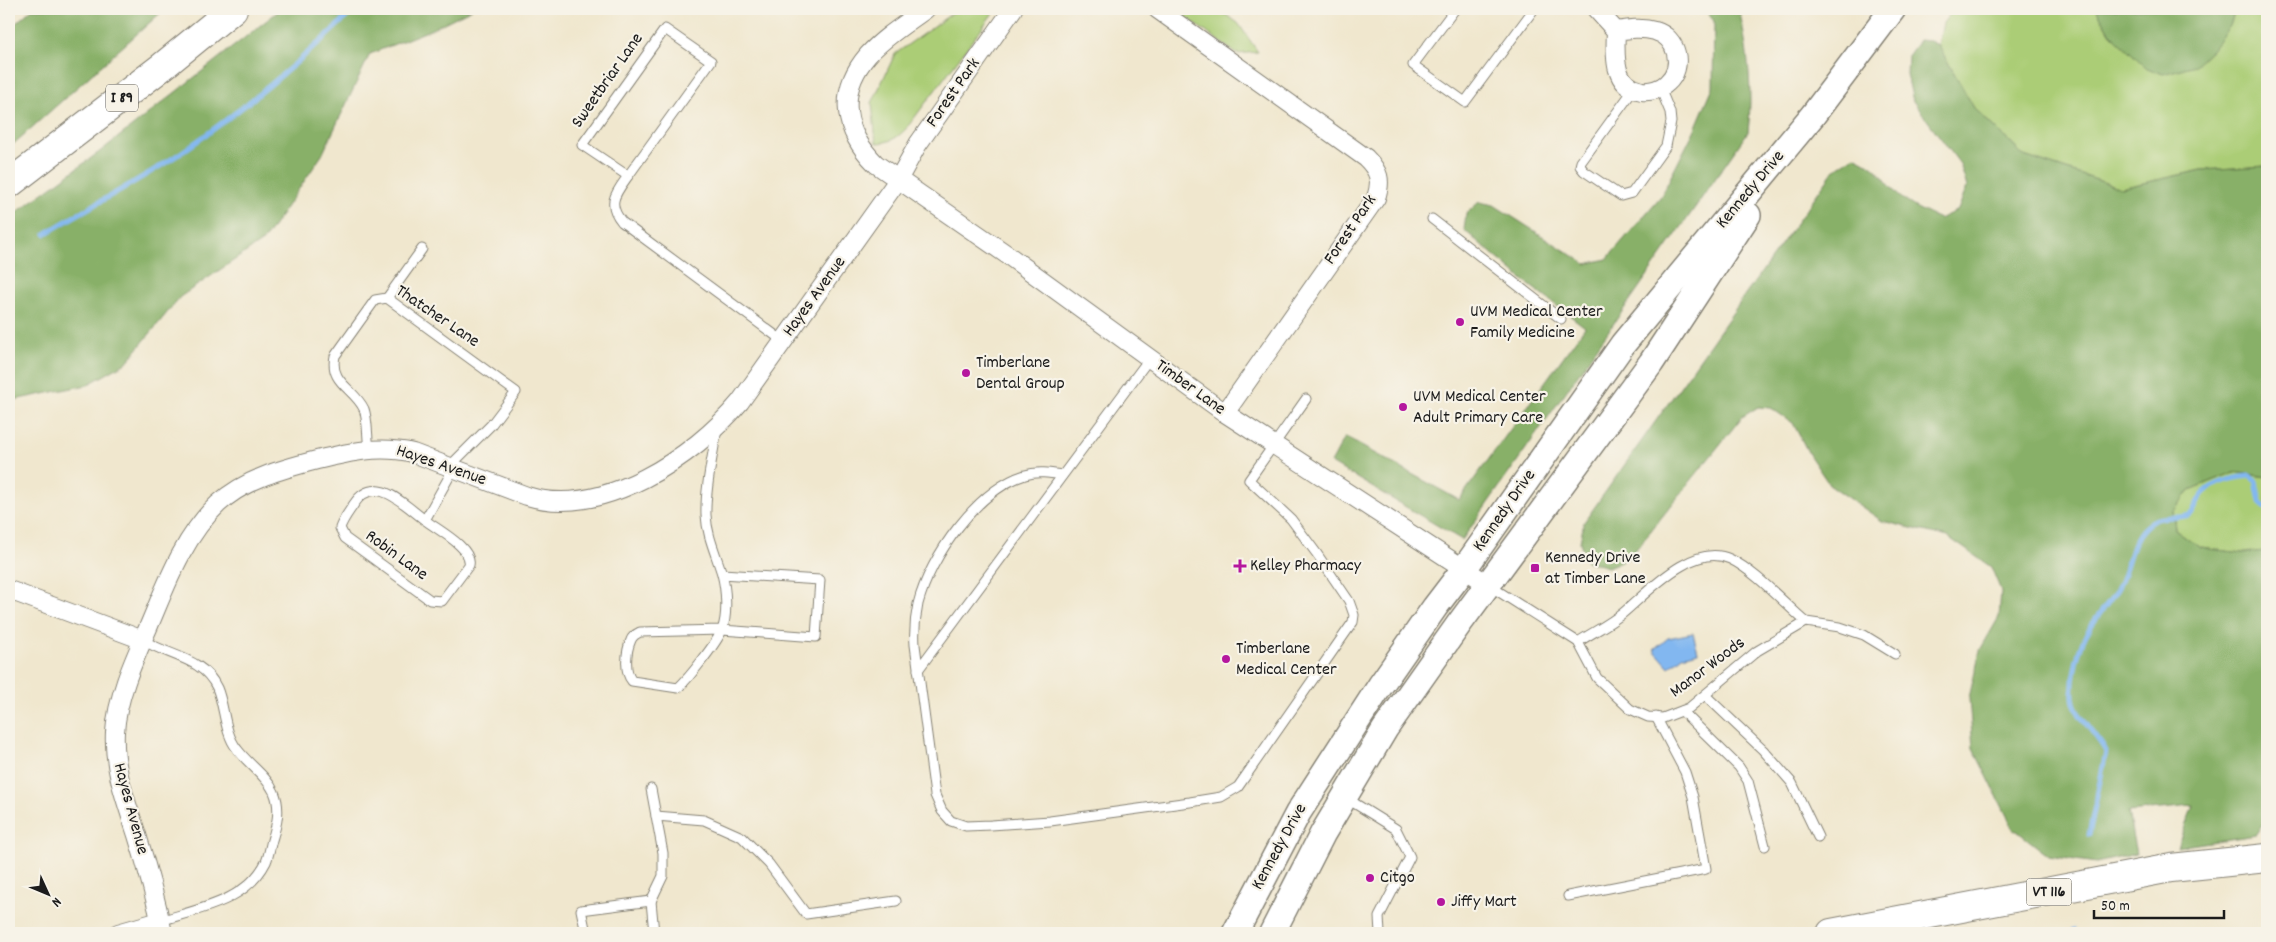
<svg xmlns="http://www.w3.org/2000/svg" width="2276" height="942" font-family="Dekko,sans-serif">
<rect width="100%" height="100%" fill="#f7f3e8"/>
<filter id="ink" filterUnits="userSpaceOnUse"><feTurbulence type="fractalNoise" baseFrequency=".02" numOctaves="2"/><feDisplacementMap in="SourceGraphic" scale="10" xChannelSelector="R" yChannelSelector="G"/><feConvolveMatrix kernelMatrix="1 2 1 2 8 2 1 2 1" color-interpolation-filters="sRGB"/></filter>
<filter id="wash" filterUnits="userSpaceOnUse"><feTurbulence type="fractalNoise" baseFrequency=".0096" numOctaves="4" result="noise"/><feDisplacementMap in="SourceGraphic" scale="20" xChannelSelector="R" yChannelSelector="G"/><feGaussianBlur stdDeviation="1.12" result="paint"/><feColorMatrix in="noise" values="0 0 0 0 0 0 0 0 0 0 0 0 0 0 0 0 0 1.4 0 .05"/><feComposite in="paint" operator="in"/></filter>
<g filter="url(#wash)">
<rect width="100%" height="100%" fill="#f0e7ce"/>
<g fill="#abcd76" stroke="#647449">
<path d="M958,9H996L906,129C897,138 889,143 876,143L872,103L895,54Z"/>
<path d="M1174,9H1217L1238,23L1258,52L1237,54Z"/>
<path d="M1954,9H2096L2111,34L2230,26L2235,9H2267V166L2202,170L2121,188L2024,156L1974,108L1938,45L1943,23Z"/>
<path d="M2234,472L2267,477V551L2242,553L2201,548L2175,529L2173,512L2190,490Z"/>
</g>
<g fill="#88b067" stroke="#526642">
<path d="M32,9H165L9,148V29Z"/>
<path d="M281,9H472L430,30L370,54L322,155L264,240L180,297L126,363L87,385L9,401V218L102,150Z"/>
<path d="M1704,9H1739C1748,49 1753,91 1748,132L1462,540L1331,463L1345,437L1459,500L1585,327L1528,284L1464,230L1466,214L1479,202L1494,205L1586,264L1607,259L1661,196L1694,131L1713,87L1714,21Z"/>
<path d="M2096,9H2235L2230,26L2211,50L2195,65L2163,74L2147,68L2111,34Z"/>
<path d="M1919,40L1930,41L1938,45L1974,108L2024,156L2121,188L2202,170L2267,166V477L2234,472L2190,490L2173,512L2175,529L2201,548L2242,553L2267,551V818L2256,835L2177,847L2193,806L2128,812L2136,854L2096,863L2049,856L2013,828L1973,748L1969,698L1980,650L1999,617L2001,591L1991,567L1948,537L1882,521L1829,484L1810,456L1793,423L1771,408L1758,407L1742,417L1629,558L1608,567L1586,561L1580,542L1584,522L1834,170L1854,156C1881,168 1880,176 1898,195C1909,205 1926,213 1939,219L1958,210L1967,187L1960,164L1913,101L1907,75L1908,56Z"/>
</g>
<path fill="#82b7f0" stroke="#4f6a86" d="M1693,633L1698,652L1683,656L1669,667L1654,650L1668,638Z"/>
<g fill="none" stroke-linecap="round" stroke-linejoin="round">
<g stroke="#82b7f0" stroke-width="5">
<path d="M45,234C90,206 138,182 182,152C244,109 301,61 355,9"/>
<path d="M2089,835L2106,752C2098,735 2074,715 2073,697C2071,677 2079,644 2090,628C2099,613 2112,600 2120,584C2129,565 2130,540 2146,526C2162,511 2174,521 2189,515C2196,512 2196,502 2201,496C2211,483 2233,478 2249,476L2256,481L2260,502L2267,508"/>
<path d="M2073,933V930"/>
</g>
</g>
</g>
<g filter="url(#ink)">
<g fill="none" stroke-linecap="round" stroke-linejoin="round">
<g stroke="#868275" stroke-width="11">
<g id="lane">
<path d="M1455,9L1413,65L1465,102L1534,9"/>
<path d="M1634,89L1581,162L1580,166L1584,171L1621,196L1632,193L1666,146L1671,122L1670,112L1660,88"/>
<path d="M628,176L711,61L665,29L582,145L628,176C616,193 606,203 622,222L783,341"/>
<path d="M1432,219L1561,319"/>
<path d="M387,298L422,249"/>
<path d="M717,428C713,456 705,487 706,515C707,536 716,554 722,574C726,589 728,615 722,630C716,644 689,678 678,688L632,681C624,672 626,651 631,640C632,637 636,634 640,632L722,630L816,637L820,580L722,574"/>
<path d="M369,449C367,436 368,420 364,409C354,388 329,383 335,356L375,300L387,298L516,392L491,425L455,461L454,468L425,520C438,530 473,548 469,565L442,601L430,600L345,538L340,528C343,519 349,512 354,504C375,472 404,505 425,520"/>
<path d="M1062,475C1050,473 1037,471 1025,475C977,490 930,557 918,604C915,618 914,631 915,645L935,795L942,811L951,821L966,826L991,825L1050,821L1190,802L1221,797L1238,787L1353,622L1354,615L1349,601L1317,554L1291,519L1249,480L1306,399"/>
<path d="M1490,586L1578,642L1597,678L1630,709L1648,717L1663,718L1689,708L1757,651L1806,622L1840,627L1864,635L1895,654"/>
<path d="M143,640C167,656 203,657 217,688C225,707 224,733 237,749C248,764 266,775 274,792C281,808 277,824 272,840C270,847 269,855 266,862C246,902 198,909 160,921"/>
<path d="M1578,642C1593,632 1610,624 1623,613C1648,592 1693,542 1730,559C1754,570 1785,604 1806,622"/>
<path d="M918,670L1149,359"/>
<path d="M1705,695L1763,750L1792,783L1818,837"/>
<path d="M1682,711L1739,767L1748,781L1765,846"/>
<path d="M651,789L663,853V876L651,901"/>
<path d="M1346,798L1396,829L1410,857L1379,917L1380,933"/>
<path d="M656,816L704,820L742,837L769,864L806,914L896,901"/>
<path d="M1568,896L1706,869L1693,797L1685,772L1656,717"/>
<path d="M586,933L581,910L651,901L654,933"/>
</g>
</g>
<g stroke="#868275" stroke-width="20">
<g id="street">
<path d="M926,9C907,23 884,37 868,55C836,92 844,132 876,164L1009,256L1225,413L1489,585"/>
<path d="M1157,9L1366,158C1379,171 1382,180 1376,198L1225,413"/>
<path d="M1596,9L1616,31C1615,54 1612,86 1642,91C1651,92 1661,89 1667,83C1685,67 1677,37 1655,31C1642,27 1629,29 1616,31"/>
<path d="M9,590L143,640"/>
<path d="M118,933L160,921"/>
<path d="M163,933C156,900 147,867 137,835C126,801 113,768 115,732C117,697 134,660 148,628C166,586 183,537 218,504C245,479 282,469 317,460C350,452 379,445 413,453L527,496C602,519 694,457 740,402L898,180L918,144L1013,9"/>
</g>
</g>
<g stroke="#868275" stroke-width="28">
<g id="secondary">
<path d="M1235,933L1298,813L1380,686L1435,607L1464,569L1623,344L1813,115L1893,9"/>
<path d="M1272,933L1323,833L1385,729L1459,624L1651,363L1748,215"/>
</g>
</g>
<g stroke="#868275" stroke-width="30">
<path id="primary" d="M1831,933L2171,868L2267,858"/>
</g>
<g stroke="#868275" stroke-width="30">
<path id="highway" d="M9,184L163,66L233,9"/>
</g>
<use href="#lane" stroke="#fff" stroke-width="9"/>
<use href="#street" stroke="#fff" stroke-width="18"/>
<use href="#secondary" stroke="#fff" stroke-width="25"/>
<use href="#primary" stroke="#fff" stroke-width="28"/>
<use href="#highway" stroke="#fff" stroke-width="28"/>
</g>
</g>
<g fill="#b5179e" stroke="#f7f3e8" stroke-width="2">
<circle cx="1460" cy="322" r="5"/>
<circle cx="966" cy="373" r="5"/>
<circle cx="1403" cy="407" r="5"/>
<path d="M1237.5 558.5h5v5h5v5h-5v5h-5v-5h-5v-5h5z"/>
<rect x="1530" y="563" width="10" height="10" rx="2.5"/>
<circle cx="1226" cy="659" r="5"/>
<circle cx="1370" cy="878" r="5"/>
<circle cx="1441" cy="902" r="5"/>
</g>
<g text-anchor="middle" dominant-baseline="central" stroke-width="4.5" stroke-linejoin="round" paint-order="stroke">
<g fill="#f7f3e8" stroke="#5e5c59" stroke-width="1">
<rect x="106" y="84.5" width="32" height="27" rx="4"/>
<rect x="2026.5" y="878.5" width="45" height="27" rx="4"/>
</g>
<g font-size="16" font-weight="bold" fill="#1c1c1c">
<text x="122" y="98">I 89</text>
<text x="2049" y="892">VT 116</text>
</g>
<g font-size="18" fill="#1c1c1c" stroke="#f7f3e8">
<text transform="translate(608 81) rotate(-55)">Sweetbriar Lane</text>
<text transform="translate(954 93) rotate(-55)">Forest Park</text>
<text transform="translate(1751 190) rotate(-50)">Kennedy Drive</text>
<text transform="translate(1351 230) rotate(-56)">Forest Park</text>
<text transform="translate(815 297) rotate(-54)">Hayes Avenue</text>
<text transform="translate(437 317) rotate(34)">Thatcher Lane</text>
<text transform="translate(1190 388) rotate(36)">Timber Lane</text>
<text transform="translate(441 466) rotate(19)">Hayes Avenue</text>
<text transform="translate(1505 511) rotate(-55)">Kennedy Drive</text>
<text transform="translate(396 556) rotate(36)">Robin Lane</text>
<text transform="translate(1708 668) rotate(-37)">Manor Woods</text>
<text transform="translate(130 809) rotate(75)">Hayes Avenue</text>
<text transform="translate(1280 847) rotate(-61)">Kennedy Drive</text>
</g>
<g font-size="18" fill="#1c1c1c" stroke="#f7f3e8" text-anchor="start">
<text x="1470" y="312">UVM Medical Center<tspan x="1470" dy="21">Family Medicine</tspan></text>
<text x="976" y="363">Timberlane<tspan x="976" dy="21">Dental Group</tspan></text>
<text x="1413" y="397">UVM Medical Center<tspan x="1413" dy="21">Adult Primary Care</tspan></text>
<text x="1545" y="558">Kennedy Drive<tspan x="1545" dy="21">at Timber Lane</tspan></text>
<text x="1250" y="566">Kelley Pharmacy</text>
<text x="1236" y="649">Timberlane<tspan x="1236" dy="21">Medical Center</tspan></text>
<text x="1380" y="878">Citgo</text>
<text x="1451" y="902">Jiffy Mart</text>
</g>
</g>
<rect width="2276" height="942" fill="none" stroke="#f7f3e8" stroke-width="30"/>
<g transform="translate(48 894) rotate(134)" stroke="#f7f3e8" stroke-width="4" paint-order="stroke">
<path d="M0-4L9 19L0 12L-9 19Z" fill="#1c1c1c"/>
<text y="-8" font-size="14" font-weight="bold" text-anchor="middle" fill="#1c1c1c">N</text>
</g>
<path d="M2094 910v8h130v-8" fill="none" stroke="#1c1c1c" stroke-width="2.5"/>
<text x="2101" y="910" font-size="15" fill="#1c1c1c" stroke="#f7f3e8" stroke-width="4" paint-order="stroke">50 m</text>
</svg>
